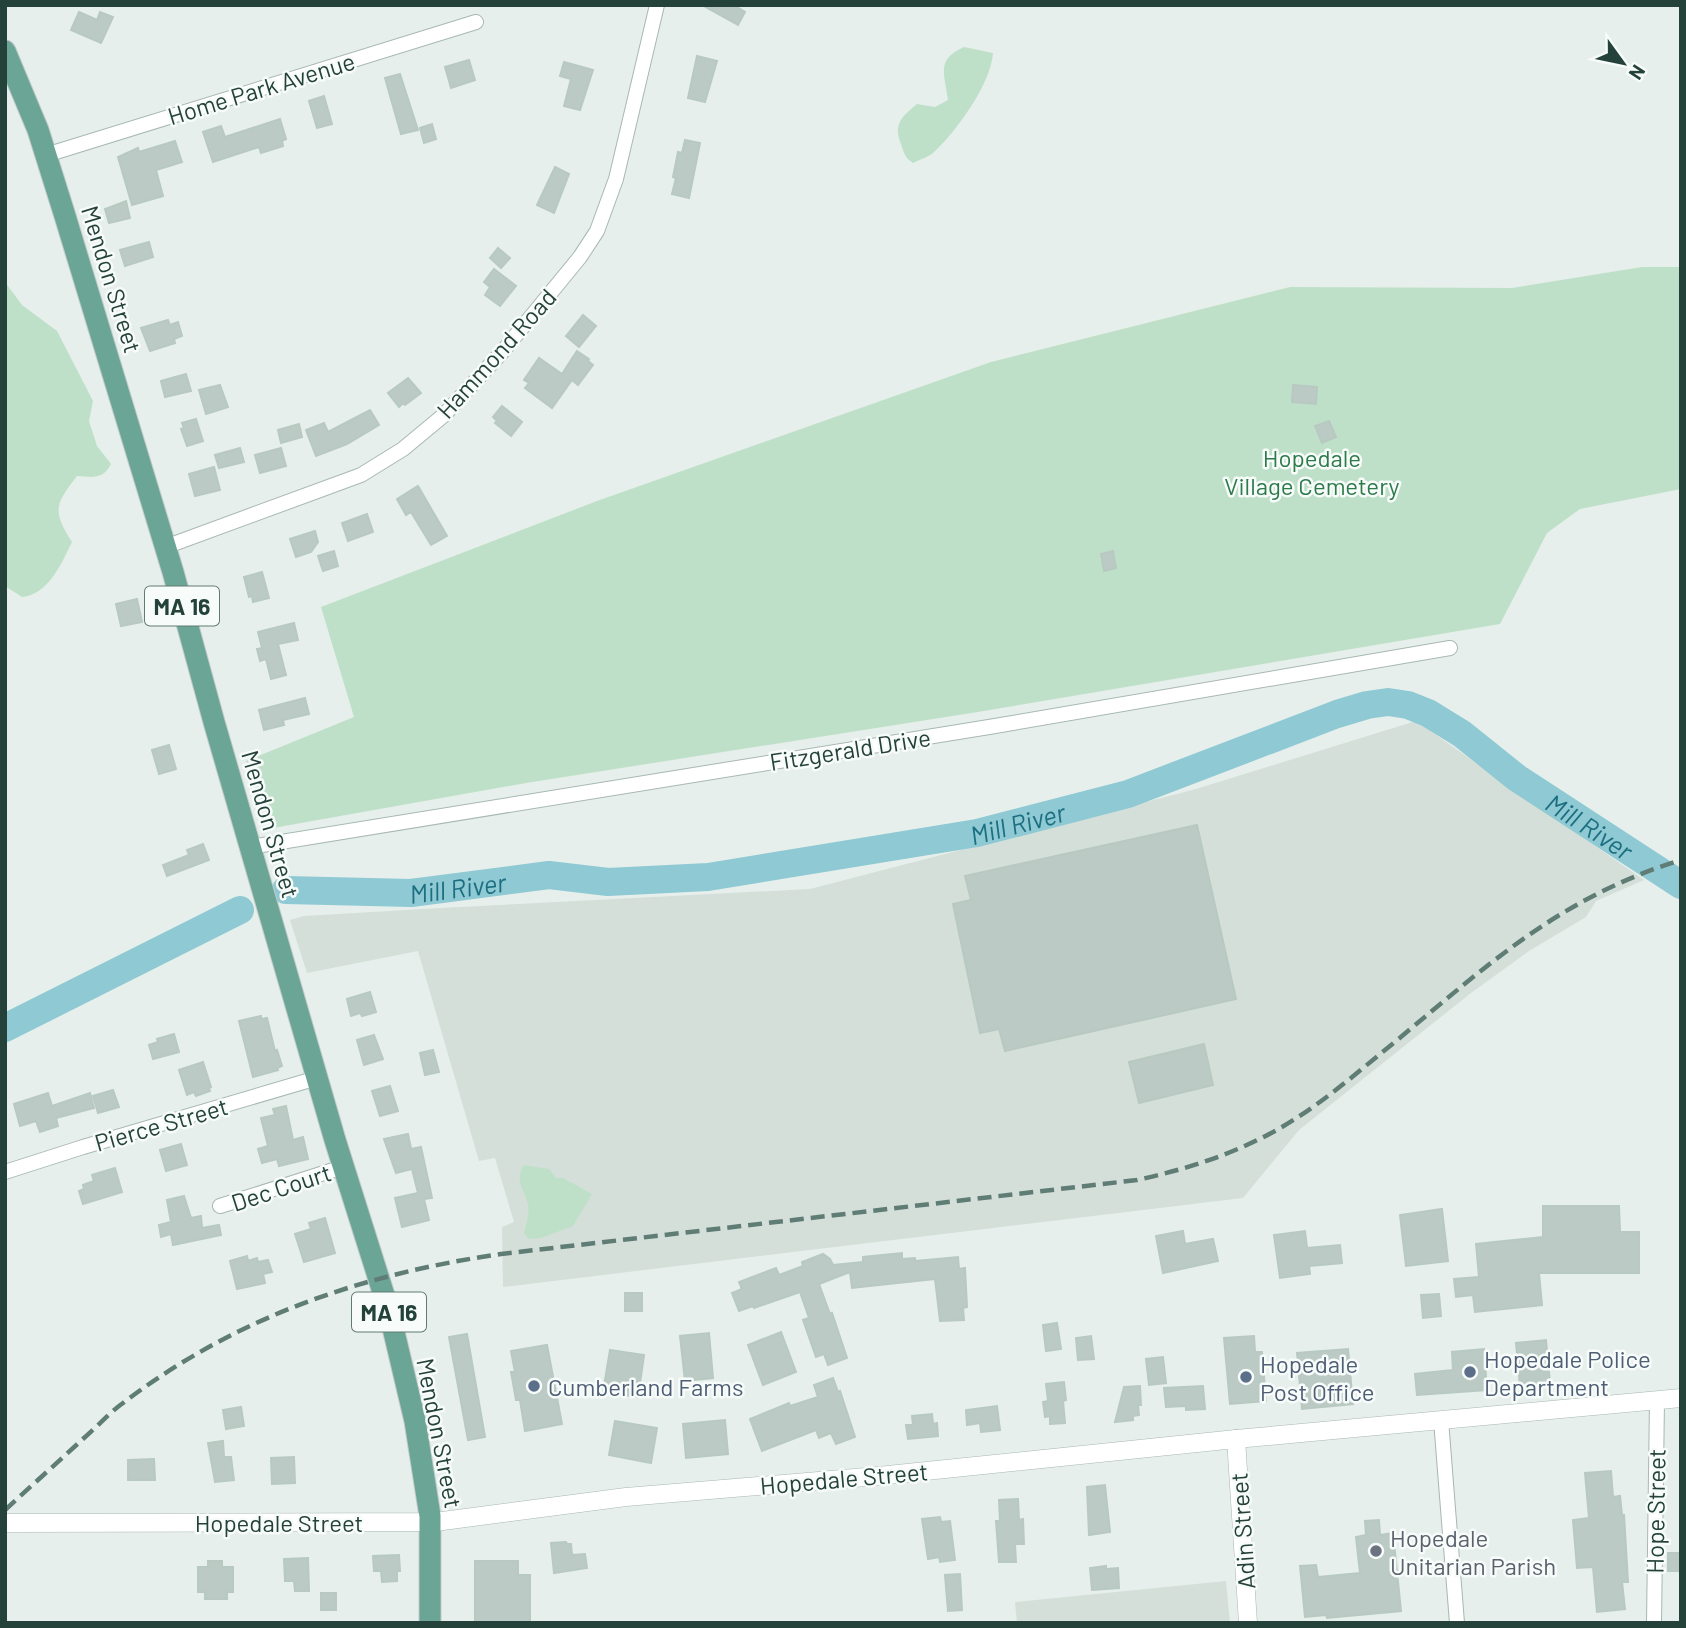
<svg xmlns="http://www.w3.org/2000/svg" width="1686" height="1628" font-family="Barlow,sans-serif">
<rect width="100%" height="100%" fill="#e6efeb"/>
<g fill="#d4dfda">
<path d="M1416,721L1644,880L1596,901L1586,917L1529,951L1471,993L1299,1130L1243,1198L503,1287L502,1227L514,1222L495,1158L479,1161L418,951L307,973L290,920L304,916L441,908L810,889L1196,789Z"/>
<path d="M1226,1581L1230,1623H1017L1015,1602Z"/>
</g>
<g fill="#bfe0c8">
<path d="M964,47L993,53C991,84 956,132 933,153C928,157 919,160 913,163C905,158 904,153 901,144C893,123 902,117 917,104L935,107L948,100C945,74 935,60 964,47Z"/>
<path d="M1642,267H1681V489L1580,509L1547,533L1500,624L984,711L526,783L273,828L246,761L354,717L321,607L597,501L991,362L1290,287L1512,288Z"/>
<path d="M5,282L22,305L57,331L93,401L89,421L97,446L111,464C103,480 92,477 77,476C55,505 52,510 72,542C61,564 49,594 22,597L5,586Z"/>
<path d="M524,1165L549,1169L556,1178H563L592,1194L573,1226L541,1238L529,1239L524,1233C526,1224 530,1212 528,1204C524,1189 514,1181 524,1165Z"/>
</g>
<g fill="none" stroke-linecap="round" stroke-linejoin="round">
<g stroke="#8ec9d4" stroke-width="28">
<path id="s1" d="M286,890L411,893L549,875L608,882L708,877L977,833L1128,794L1337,714L1367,705L1388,702L1408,705L1428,713L1462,734L1517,778L1681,885"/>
<path d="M5,1028L240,910"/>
</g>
</g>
<g fill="#bbcac4" stroke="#b8c9c2" stroke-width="2">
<path d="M702,5H733L745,12L738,25Z"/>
<path d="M79,12L97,20L100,12L113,17L101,43L71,30Z"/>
<path d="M697,56L717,61L705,102L688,98Z"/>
<path d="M469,60L475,80L451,88L445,67Z"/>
<path d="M564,62L593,70L580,110L564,106L571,79L560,76Z"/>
<path d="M400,74L418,130L401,134L385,78Z"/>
<path d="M324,96L332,124L317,128L309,101Z"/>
<path d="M280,119L286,139L282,141L283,146L261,153L259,147L213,162L203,132L221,126L225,137Z"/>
<path d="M432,124L436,139L424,143L420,128Z"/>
<path d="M685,140L700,143L689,198L672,194L676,178L673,177L678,152L682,153Z"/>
<path d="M175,141L182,162L156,170L163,196L132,205L118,157L138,148L139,152Z"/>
<path d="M555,167L569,174L554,213L537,205Z"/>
<path d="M126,201L130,218L109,223L105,209Z"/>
<path d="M149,242L153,257L125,266L120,250Z"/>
<path d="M498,248L510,258L501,268L490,258Z"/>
<path d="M494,269L516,286L500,306L485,295L490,287L484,282Z"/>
<path d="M583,315L596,326L579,347L566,336Z"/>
<path d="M168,320L170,325L178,322L182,336L174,339L175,343L150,351L141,328Z"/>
<path d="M577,351L589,359L588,361L593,365L578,385L572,380L552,408L525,388L529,383L524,380L539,358L562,374Z"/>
<path d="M186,374L191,391L165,397L161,381Z"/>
<path d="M408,378L421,393L405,405L403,403L399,407L388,393Z"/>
<path d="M220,385L228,407L206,414L199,390Z"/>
<path d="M1293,385L1317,387L1316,404L1292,402Z"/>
<path d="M502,406L522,422L511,436L495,423L497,421L493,417Z"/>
<path d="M370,410L379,425L347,444L316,456L306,430L324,423L328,432Z"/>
<path d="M196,419L203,441L187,446L181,429L184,428L182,423Z"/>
<path d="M1329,421L1336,437L1322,443L1315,426Z"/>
<path d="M299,424L302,437L281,443L278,430Z"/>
<path d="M240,448L244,462L219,468L215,455Z"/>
<path d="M281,448L286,466L260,473L255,455Z"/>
<path d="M214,467L220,490L195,496L189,474Z"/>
<path d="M418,486L447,536L431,545L411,512L406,515L397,499Z"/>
<path d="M367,514L373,532L348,541L342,523Z"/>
<path d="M315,531L318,542L311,552L296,557L290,539Z"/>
<path d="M334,551L338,566L323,571L318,556Z"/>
<path d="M1113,551L1116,568L1104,571L1101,554Z"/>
<path d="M262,572L269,598L253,602L252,596L249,597L244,577Z"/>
<path d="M137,599L142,622L121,626L116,604Z"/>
<path d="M294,623L298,640L278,644L286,675L271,679L266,659L260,661L257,649L262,648L258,632Z"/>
<path d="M305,698L309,714L283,720L284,725L264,730L259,710Z"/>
<path d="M169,745L176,769L159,774L152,750Z"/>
<path d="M1197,825L1236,999L1005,1051L999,1029L980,1033L953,904L971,900L965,876Z"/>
<path d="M203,844L209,860L167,876L163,865L189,855L187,850Z"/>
<path d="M370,992L376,1012L362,1016L360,1013L351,1016L347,999Z"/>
<path d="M261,1016V1019L267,1018L275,1051L277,1050L282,1066L277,1068L278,1070L253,1077L239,1021Z"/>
<path d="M174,1034L179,1052L153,1059L149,1045L158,1042L157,1039Z"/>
<path d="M374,1035L383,1059L364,1065L357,1040Z"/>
<path d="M1204,1044L1213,1085L1139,1103L1129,1062Z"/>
<path d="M433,1050L439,1072L425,1075L420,1053Z"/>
<path d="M203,1062L211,1087L209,1088L210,1091L196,1096L194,1092L187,1095L179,1070Z"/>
<path d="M390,1086L398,1111L380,1116L372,1091Z"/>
<path d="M113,1090L119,1107L98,1113L93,1096Z"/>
<path d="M48,1093L52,1106L90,1093L94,1108L56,1118L58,1126L40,1132L36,1121L20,1126L14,1104Z"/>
<path d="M286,1106L293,1140L303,1137L308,1159L279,1166L277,1159L262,1163L258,1149L268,1146L261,1118L275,1115L273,1109Z"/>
<path d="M408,1134L411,1149L421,1147L432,1198L424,1199L429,1220L402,1227L395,1198L418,1193L412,1169L396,1173L384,1139Z"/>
<path d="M181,1144L187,1165L166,1171L160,1150Z"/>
<path d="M115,1168L122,1192L83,1204L79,1191L84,1189L83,1185L94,1181L92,1175Z"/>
<path d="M184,1196L191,1218L201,1216L202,1228L219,1225L221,1235L173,1245L171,1234L161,1237L159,1225L171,1222L167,1200Z"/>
<path d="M1543,1206H1619L1620,1232H1639V1273H1539L1542,1305L1475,1312L1473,1295L1456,1297L1454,1279L1479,1277L1476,1244L1543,1237Z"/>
<path d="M1442,1209L1448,1261L1406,1266L1400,1215Z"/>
<path d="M325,1218L335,1253L304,1262L295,1234L311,1229L309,1223Z"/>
<path d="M1183,1231L1185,1244L1213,1239L1218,1261L1163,1273L1156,1236Z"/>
<path d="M1305,1231L1307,1248L1340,1245L1342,1263L1309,1266L1310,1274L1280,1278L1274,1235Z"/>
<path d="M902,1253V1259L915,1258V1261L958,1257L959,1269L965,1268L967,1307L963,1308L964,1320L940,1321L935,1279L852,1288L850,1272L819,1284L830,1314L832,1313L847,1358L828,1365L824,1354L816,1357L803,1320L809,1318L800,1292L754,1308L753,1306L739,1311L732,1293L742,1289L739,1282L776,1268L779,1275L803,1266L802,1262L823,1254L830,1259L833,1265L863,1262V1257Z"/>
<path d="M247,1256L248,1261L257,1258L258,1262L268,1260L272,1272L263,1274L265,1283L237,1289L230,1261Z"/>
<rect x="625" y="1293" width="17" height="18"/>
<path d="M1439,1294L1441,1316L1423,1318L1421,1295Z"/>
<path d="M1057,1323L1061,1349L1046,1351L1043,1325Z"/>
<path d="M781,1332L796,1372L763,1385L748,1345Z"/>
<path d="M709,1333L713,1378L685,1381L680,1336Z"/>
<path d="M467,1334L485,1437L468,1440L449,1337Z"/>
<path d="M1091,1336L1094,1359L1078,1360L1076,1338Z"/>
<path d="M1254,1336L1255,1352H1262L1266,1401L1230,1404L1224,1338Z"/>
<path d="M1546,1340L1550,1383L1520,1386L1516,1343Z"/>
<path d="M547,1345L562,1424L525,1431L520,1400H516L511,1372H515L511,1351Z"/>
<path d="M1348,1349L1353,1404L1302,1409L1297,1353Z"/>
<path d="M1484,1349L1487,1390L1417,1395L1415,1374L1453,1370L1452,1352Z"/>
<path d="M610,1350L644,1355L638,1397L603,1392Z"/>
<path d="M1163,1357L1166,1383L1149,1385L1146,1359Z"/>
<path d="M833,1378L838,1392L840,1391L855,1437L836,1444L831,1433L819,1438L816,1430L762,1451L750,1419L789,1403L790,1406L818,1397L814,1385Z"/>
<path d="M1064,1382L1066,1400L1063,1401L1065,1423L1050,1424V1416L1045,1417L1043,1402L1048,1401L1046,1384Z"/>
<path d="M1140,1386L1141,1405H1138L1139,1415L1133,1416V1420L1115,1422L1124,1387Z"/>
<path d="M1203,1386L1205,1409L1186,1410V1406L1166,1407L1164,1388Z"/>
<path d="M997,1406L1000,1430L981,1432L980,1423L967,1425L966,1410Z"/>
<path d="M241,1407L244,1426L226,1429L223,1410Z"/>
<path d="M932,1414L933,1424L937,1423L938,1436L908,1439L906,1425H913L912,1416Z"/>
<path d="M725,1420L728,1454L686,1458L683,1424Z"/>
<path d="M615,1421L657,1428L651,1463L609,1455Z"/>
<path d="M223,1441L224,1457H231L234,1480L215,1482L208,1443Z"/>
<path d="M294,1457L295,1483L272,1484L271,1458Z"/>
<path d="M154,1459L155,1480H128V1460Z"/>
<path d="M1611,1471L1613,1497L1620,1496L1622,1515H1624L1628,1582H1622L1625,1609L1597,1612L1593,1567L1577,1568L1573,1520L1589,1518L1585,1473Z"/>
<path d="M1105,1485L1110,1532L1089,1535L1087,1487Z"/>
<path d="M1018,1499L1019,1520L1023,1519L1024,1544H1015L1016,1562H999L996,1521H1000L999,1500Z"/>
<path d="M940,1517L941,1522L950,1521L955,1560L940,1562L939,1557L928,1559L922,1519Z"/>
<path d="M1379,1520L1380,1535L1393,1533L1401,1611L1327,1618L1326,1615L1305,1617L1300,1566L1316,1565L1318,1577L1360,1573L1356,1537L1366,1535L1365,1521Z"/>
<path d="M566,1542L567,1544H571L572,1555L585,1554L587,1568L554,1573L551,1543Z"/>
<rect x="1668" y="1553" width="13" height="18"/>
<path d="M399,1555L400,1571H397V1581L382,1582L381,1571H374L373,1556Z"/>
<path d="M308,1558L309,1591H295L294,1581H285L284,1559Z"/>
<path d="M208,1561H222V1567H233V1592H227V1599H205V1592H198V1567H208Z"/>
<path d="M475,1561H518V1575H530V1623H475Z"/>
<path d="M1106,1566V1569L1118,1568L1119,1588L1092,1590L1090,1568Z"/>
<path d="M960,1574L962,1610L948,1611L945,1575Z"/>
<rect x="321" y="1593" width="15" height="17"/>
</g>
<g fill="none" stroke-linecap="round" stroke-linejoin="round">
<g stroke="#a8b8b2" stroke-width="16">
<g id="minor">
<path d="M46,155L476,22"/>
<path d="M165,547L361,475L403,449L444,415L503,351L580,257L597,231L616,179L657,5"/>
<path d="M250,847L989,727L1450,648"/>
<path d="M5,1172L83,1147L317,1078"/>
<path d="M220,1206L343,1167"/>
<path d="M1441,1420L1457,1623"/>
<path d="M1654,1623L1657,1400"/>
</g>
</g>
<g stroke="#a8b8b2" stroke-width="19">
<g id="tertiary">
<path d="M1236,1439L1248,1623"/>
<path d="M5,1523L435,1522L626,1497L878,1476L1236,1439L1681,1398"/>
</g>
</g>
<g stroke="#c2cac8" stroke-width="23">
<path id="primary" d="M5,51L38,130L65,216L173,572L214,722L335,1140L389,1311L415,1421L430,1516V1623"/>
</g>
<use href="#minor" stroke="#fff" stroke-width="14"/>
<use href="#tertiary" stroke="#fff" stroke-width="18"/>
<use href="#primary" stroke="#6aa596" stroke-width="21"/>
<path stroke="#5f7d75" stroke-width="4.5" stroke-dasharray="14 7" stroke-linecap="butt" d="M5,1510C31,1486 58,1462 84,1438C97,1427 109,1413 123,1403C236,1317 362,1274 501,1254L1137,1180C1188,1169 1237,1153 1282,1127C1323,1103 1359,1071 1396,1041C1490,963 1561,897 1681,860"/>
</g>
<g fill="#5c6f8a" stroke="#f7fbf9" stroke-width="2.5">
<circle cx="1470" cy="1372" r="7"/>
<circle cx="1246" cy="1377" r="7"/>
<circle cx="534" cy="1386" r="7"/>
</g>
<circle fill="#6b7280" stroke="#f7fbf9" stroke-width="2.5" cx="1376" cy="1551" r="7"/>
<g text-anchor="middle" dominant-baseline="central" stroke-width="5" stroke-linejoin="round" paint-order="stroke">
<g fill="#f7fbf9" stroke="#637a73" stroke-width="2">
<rect x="145" y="586.5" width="74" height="39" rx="5"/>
<rect x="352" y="1292.5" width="74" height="39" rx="5"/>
</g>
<g font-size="23" font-weight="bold" fill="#24423a">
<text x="182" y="606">MA 16</text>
<text x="389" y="1312">MA 16</text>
</g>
<g font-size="24" fill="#24423a" stroke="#f7fbf9">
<text transform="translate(261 88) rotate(-17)">Home Park Avenue</text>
<text transform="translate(112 279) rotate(73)">Mendon Street</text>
<text transform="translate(496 353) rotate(-48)">Hammond Road</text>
<text transform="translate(850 749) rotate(-9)">Fitzgerald Drive</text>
<text transform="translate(271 824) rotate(74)">Mendon Street</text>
<text transform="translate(161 1124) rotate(-16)">Pierce Street</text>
<text transform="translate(281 1187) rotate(-18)">Dec Court</text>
<text transform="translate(440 1433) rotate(79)">Mendon Street</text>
<text transform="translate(844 1478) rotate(-5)">Hopedale Street</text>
<text transform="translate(1655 1511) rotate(-89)">Hope Street</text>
<text x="279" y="1522">Hopedale Street</text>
<text transform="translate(1242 1531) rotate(-94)">Adin Street</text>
</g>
<g font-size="24" fill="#2d7a4b" stroke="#f7fbf9">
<text x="1312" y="457">Hopedale<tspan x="1312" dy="28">Village Cemetery</tspan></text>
</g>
<g font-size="24" fill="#4e5e75" stroke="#f7fbf9" text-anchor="start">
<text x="1484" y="1358">Hopedale Police<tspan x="1484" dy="28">Department</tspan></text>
<text x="1260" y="1363">Hopedale<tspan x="1260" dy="28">Post Office</tspan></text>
<text x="548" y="1386">Cumberland Farms</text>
</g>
<g font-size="24" fill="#5b616d" stroke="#f7fbf9" text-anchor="start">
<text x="1390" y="1537">Hopedale<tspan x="1390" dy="28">Unitarian Parish</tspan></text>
</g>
<g font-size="26" font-style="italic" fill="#1c6f80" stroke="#f7fbf9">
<text stroke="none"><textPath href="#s1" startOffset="738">Mill River</textPath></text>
<text stroke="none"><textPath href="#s1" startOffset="1368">Mill River</textPath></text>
<text stroke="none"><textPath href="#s1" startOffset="172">Mill River</textPath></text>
</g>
</g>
<rect width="1686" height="1628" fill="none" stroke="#24423a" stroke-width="14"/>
<g transform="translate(1623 63) rotate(123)" stroke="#f7fbf9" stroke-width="5" paint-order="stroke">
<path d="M0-5L12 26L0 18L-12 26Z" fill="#24423a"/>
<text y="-10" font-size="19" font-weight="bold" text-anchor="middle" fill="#24423a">N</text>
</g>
</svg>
